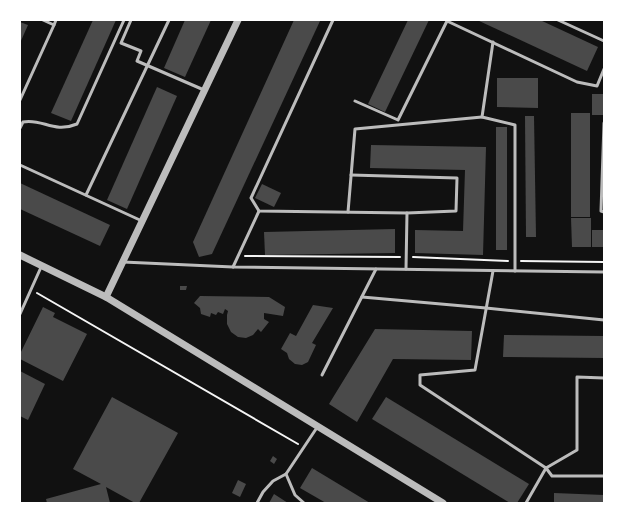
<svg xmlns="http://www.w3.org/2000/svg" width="624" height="523" font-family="Lora,serif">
<rect width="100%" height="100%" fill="#111"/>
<g fill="#4a4a4a">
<path d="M93,20H116L71,121L51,113Z"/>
<path d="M185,20H211L185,77L164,68Z"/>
<path d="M294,20L320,21L212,254L199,257L193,242Z"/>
<path d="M408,20H429L385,112L368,104Z"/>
<path d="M477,20H540L598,47L587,71Z"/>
<path d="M20,22L28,25L20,43Z"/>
<path d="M497,78H538V108L497,107Z"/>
<path d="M157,87L177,96L127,209L107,200Z"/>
<rect x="592" y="94" width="12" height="21"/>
<rect x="571" y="113" width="19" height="104"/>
<path d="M525,116H534L536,237H526Z"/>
<rect x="496" y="127" width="11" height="123"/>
<path d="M371,145L486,147L483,255L415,253V230L463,231L465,170L370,168Z"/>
<path d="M20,183L110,225L100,246L20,209Z"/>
<path d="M262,184L281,193L274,207L255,198Z"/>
<path d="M571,218H591V247H572Z"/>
<path d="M395,229V253L265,255L264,232Z"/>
<rect x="592" y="230" width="12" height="17"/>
<path d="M180,286H187L186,290H180Z"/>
<path d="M200,296L269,297L285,307L283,316L264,313V319L269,322L261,332L258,329L253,335L246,338L238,337L231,332L227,324V315L228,311L225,309L223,314L218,312L216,315L211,313L210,317L201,314L200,308L194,303Z"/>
<path d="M313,305L333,308L312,343L316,345L308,362L302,365L295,364L289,359L287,353L281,349L290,333L296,336Z"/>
<path d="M43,307L55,313L53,317L87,334L63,381L20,359V354Z"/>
<path d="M375,329L472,331L471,360L393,359L357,422L329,404Z"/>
<path d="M504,335L604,336V358L503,357Z"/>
<path d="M20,371L45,384L28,420L20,416Z"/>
<path d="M112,397L178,433L139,503H135L106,487L110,503H47L46,499L101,484L73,469Z"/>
<path d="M386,397L529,484L517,503H510L372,419Z"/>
<path d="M273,456L277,459L274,464L270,461Z"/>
<path d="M312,468L370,503H326L300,488Z"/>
<path d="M238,480L246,484L240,497L232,493Z"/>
<path d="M554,493L604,495V503H554Z"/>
<path d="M274,494L288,503H269Z"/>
</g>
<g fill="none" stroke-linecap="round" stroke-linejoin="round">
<g stroke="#f5f5f5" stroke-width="2">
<path d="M245,256L400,257"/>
<path d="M413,257L508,261"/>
<path d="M521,261L604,262"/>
<path d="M37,293L298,444"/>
</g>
<g stroke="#bcbcbc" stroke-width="3">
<path d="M43,20L54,25L56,20"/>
<path d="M131,20L121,43L141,51L137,61L204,90"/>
<path d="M333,20L251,198L259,211L407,213L456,211L457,178L351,175"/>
<path d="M558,20L604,41"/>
<path d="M493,42L482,117L515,125V271"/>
<path d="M20,100L54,25"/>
<path d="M355,101L398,120L447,21L577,82L597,86L604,69"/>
<path d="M604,123L601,211L604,212"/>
<path d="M20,128L23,122C43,118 53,134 77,124L124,20"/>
<path d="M20,165L142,221"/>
<path d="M86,195L169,20"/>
<path d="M348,212L355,129L482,117"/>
<path d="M123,262L233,267L604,272"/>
<path d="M233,267L259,211"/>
<path d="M406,269L407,213"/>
<path d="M493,271L475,370L420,375V385L546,468L526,503"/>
<path d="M362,297L486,308L604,320"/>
<path d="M20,314L42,265"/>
<path d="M322,375L376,269"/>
<path d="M604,378L577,377V450L546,468L552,476H604"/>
<path d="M286,474L295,495L304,503"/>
<path d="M257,503L263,492L273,481L286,474L318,426"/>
</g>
<g stroke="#bcbcbc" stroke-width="7">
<path d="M20,255L106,297L443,503"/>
<path d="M106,297L238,20"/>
</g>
</g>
<rect width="624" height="523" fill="none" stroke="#ffffff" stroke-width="42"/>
</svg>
